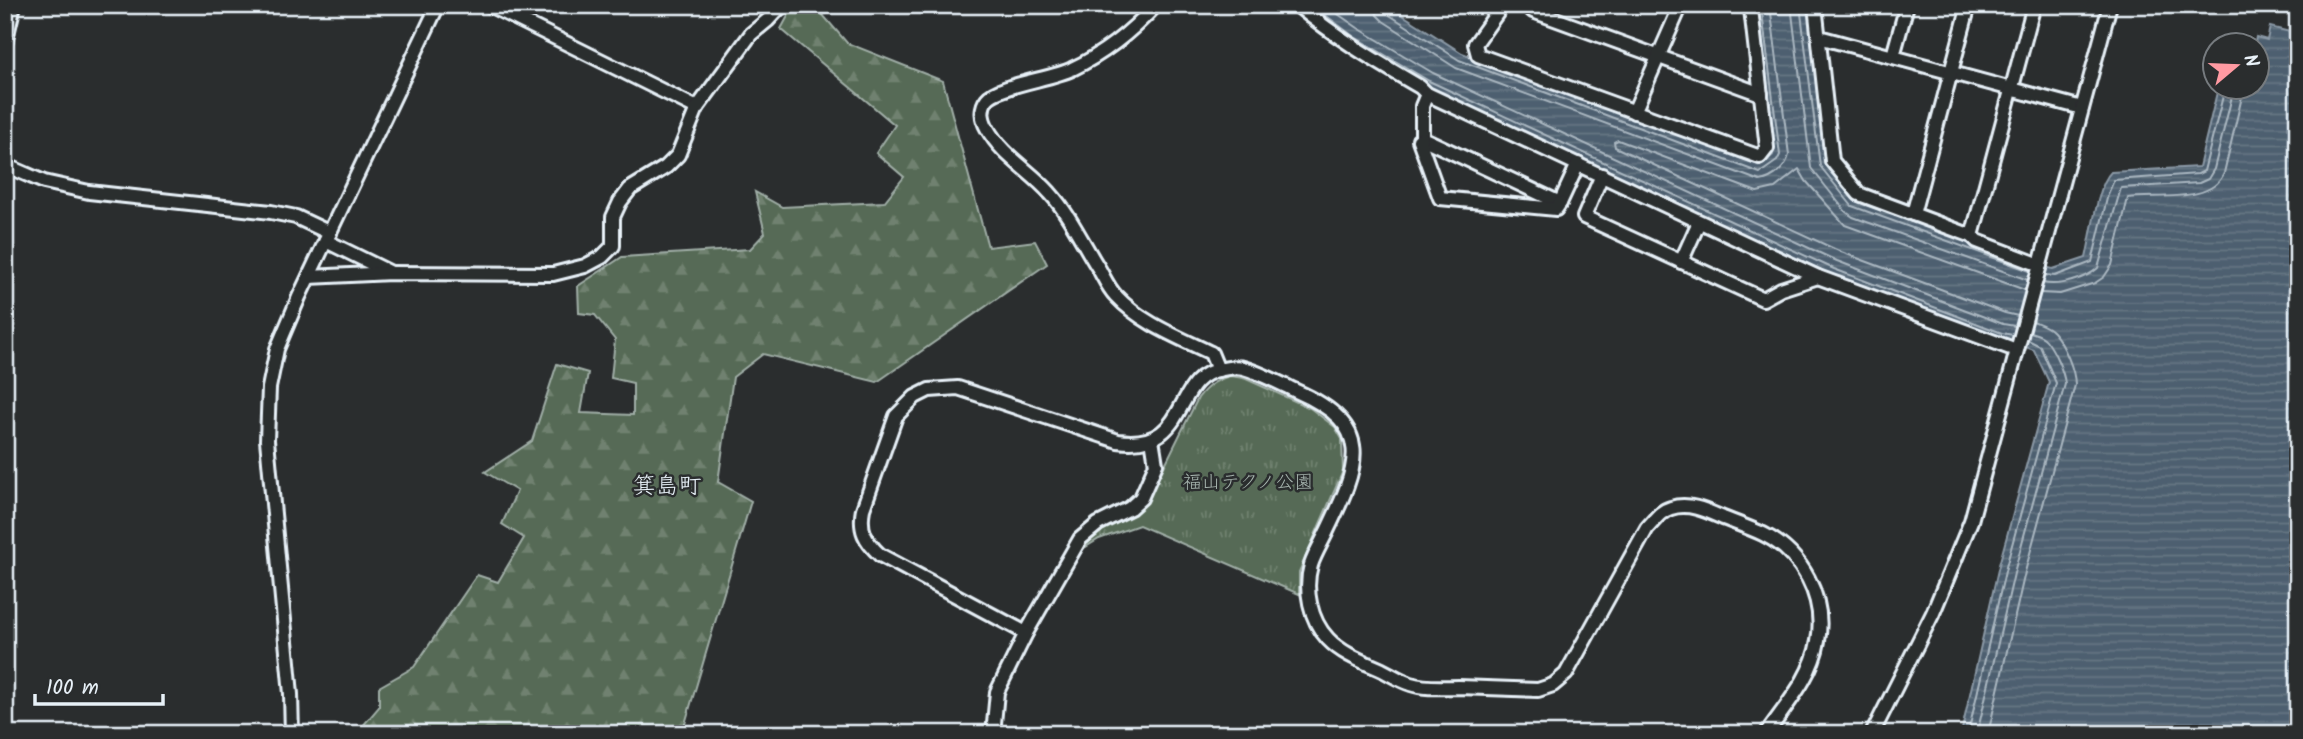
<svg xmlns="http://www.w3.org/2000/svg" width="2303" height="739" font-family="Kalam,'Klee One',sans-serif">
<defs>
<pattern id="forest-firs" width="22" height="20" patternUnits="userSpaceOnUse" patternTransform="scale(1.75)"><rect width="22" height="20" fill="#576b56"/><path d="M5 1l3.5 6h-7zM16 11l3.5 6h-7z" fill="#6f816f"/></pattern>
<pattern id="park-tufts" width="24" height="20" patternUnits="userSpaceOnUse" patternTransform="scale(1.75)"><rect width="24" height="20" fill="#576b56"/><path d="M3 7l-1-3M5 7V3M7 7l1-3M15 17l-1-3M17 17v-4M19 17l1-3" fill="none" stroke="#6f816f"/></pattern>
<pattern id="water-rules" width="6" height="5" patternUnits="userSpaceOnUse" patternTransform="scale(1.75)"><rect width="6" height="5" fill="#4d5f6f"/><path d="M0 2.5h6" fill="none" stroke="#677684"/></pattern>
</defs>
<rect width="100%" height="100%" fill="#2a2d2e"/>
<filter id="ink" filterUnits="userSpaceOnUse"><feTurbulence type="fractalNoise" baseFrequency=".0143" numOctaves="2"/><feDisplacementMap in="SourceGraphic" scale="14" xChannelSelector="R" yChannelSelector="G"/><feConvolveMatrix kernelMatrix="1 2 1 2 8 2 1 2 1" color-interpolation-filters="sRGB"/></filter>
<g filter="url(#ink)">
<path fill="url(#forest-firs)" stroke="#a0aea7" stroke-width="2" d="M794,5H859L858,8L822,14L847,43L943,81L988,247L1035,241L1047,264L877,382L763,354L733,377L718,482L751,501L682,734H356L379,707V687L414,667L477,575L498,582L524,538L502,524L517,491L485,472L532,441L557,364L588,373L581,413L633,415V383L611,378L615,340L595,315L579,313L578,286L622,257L750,249L765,233L755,192L782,207L884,202L904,177L876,153L895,125L781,29Z"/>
<path fill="url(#park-tufts)" stroke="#a0aea7" stroke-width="2" d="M1230,376L1244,378L1310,408L1335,427L1342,439L1343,471L1299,572V594L1139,525L1099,539L1081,550L1095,531L1146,503L1198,398C1207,386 1216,380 1230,376Z"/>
<path fill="url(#water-rules)" stroke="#8b99a6" stroke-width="2" d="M1301,5H1387L1462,53L1761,166L1773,155L1753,5H1807L1826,164L1858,202L2026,263L2053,269L2086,258C2091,238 2097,185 2111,172L2199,167L2218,88H2258V46L2230,45L2232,37L2255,42L2256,37L2267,40L2270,27L2298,34V734H1961L1999,565L2049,382L2034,350L2007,340L2005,342L1831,276L1425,87Z"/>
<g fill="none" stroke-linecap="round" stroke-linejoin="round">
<g stroke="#aab7c1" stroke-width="2">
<path d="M1312,5L1353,36L1429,81L1834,269L2002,333L2013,335"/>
<path d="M1325,5L1358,28L1433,73L1837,261L2003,324L2015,326"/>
<path d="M1375,5L1377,15L1383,21L1456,68L1760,181C1773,179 1786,168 1789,155L1770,5"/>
<path d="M1384,5L1388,14L1459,60L1760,173L1777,161L1780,155L1761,5"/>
<path d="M1791,5L1811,168L1846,212L1853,217L2028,280"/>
<path d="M1800,5L1820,166L1852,206L2030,271"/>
<path d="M2045,275L2055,276L2092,262L2108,194L2114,180L2198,174L2204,171L2225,88"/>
<path d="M2043,283C2059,287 2086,279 2098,268L2121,188L2199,183L2208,179L2214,169L2234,88"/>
<path d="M2040,293L2060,294L2095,283L2104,277L2112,265L2128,198C2156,194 2212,204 2224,173L2244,88"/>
<path d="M2018,316L2005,313L1841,252L1615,147L1614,142L1618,140L1757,192L1775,188L1799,169L1806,181L1845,225L2025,290"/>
<path d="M1968,734L2006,567L2056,383L2040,346L2028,340"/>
<path d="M1977,734L2015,569L2065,384C2064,372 2054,350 2046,340C2042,335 2036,334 2030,332"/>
<path d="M1988,734L2025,572L2075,385C2075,370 2064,344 2053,332C2048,326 2040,324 2033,321"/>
</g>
<g stroke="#e8f1f8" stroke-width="18">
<g id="minor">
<path d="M489,5L697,108"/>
<path d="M1156,5C1132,31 1104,54 1072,69C1052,79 998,85 987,99C980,108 982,119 987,128C1002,156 1031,171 1050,193C1070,215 1083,244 1099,269C1104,278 1109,289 1116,296C1141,323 1178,337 1211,353L1218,370"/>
<path d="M1297,5C1335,37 1377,62 1420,87L1427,94L1818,277L2016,350"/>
<path d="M1500,5L1497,13L1475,44L1478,55L1760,157L1767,148L1751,9L1747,5"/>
<path d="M1526,5L1533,11L1761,94"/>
<path d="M1815,5L1832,161L1859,194L1972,236L1977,241L2040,265"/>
<path d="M1819,37L2082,108"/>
<path d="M5,43L14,5"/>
<path d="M1893,56L1907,5"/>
<path d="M1427,94L1422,106V138L1560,203L1578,164"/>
<path d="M1634,112L1681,5"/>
<path d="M1422,138L1419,140L1440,198L1556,209L1560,203"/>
<path d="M5,165L44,182L89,192L271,212L296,217L330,233"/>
<path d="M1602,175L1584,217L1763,299L1781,289L1818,277"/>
<path d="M1913,214L1969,5"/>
<path d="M1972,236L2034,5"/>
<path d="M326,241L391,273"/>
<path d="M1681,262L1699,222"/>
<path d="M309,277L391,273L553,274L585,266L602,257L613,246V217L620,202L630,189L666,167L678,155L697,108L751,34L768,20L782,5"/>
<path d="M1026,633L1080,539L1098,524L1130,508L1141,498L1156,464L1152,439"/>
<path d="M292,734L291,694L267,440L269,388L277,349L299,297L438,5"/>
<path d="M993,734L997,692L1026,633L880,555C865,541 859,530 863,509L896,416L915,397L929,390L958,388L1118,441C1192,451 1170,377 1222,369C1229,368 1236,366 1243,368C1261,373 1279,383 1296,391C1376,426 1359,465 1327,531C1322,542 1315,553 1311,565C1304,589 1310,620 1328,639C1342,654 1364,662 1382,670C1392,675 1401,681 1411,684C1426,689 1443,687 1459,687C1485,688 1511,689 1538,690L1553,685L1566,674L1647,528C1655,520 1660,511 1671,508C1689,502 1707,511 1723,518C1736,523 1750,528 1763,534C1802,553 1826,598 1818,641C1812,677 1786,705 1766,734"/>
<path d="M1872,734L1933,613L1971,521L2110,5"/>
</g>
</g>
<use href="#minor" stroke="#2a2d2e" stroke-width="12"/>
</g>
</g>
<g text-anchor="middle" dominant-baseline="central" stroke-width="5" stroke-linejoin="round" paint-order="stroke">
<g font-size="19" fill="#a7b5af" stroke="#2a2d2e">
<text x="1248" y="483">福山テクノ公園</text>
</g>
<g font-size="23" fill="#e8f1f8" stroke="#2a2d2e">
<text x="667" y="487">箕島町</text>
</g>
</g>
<rect width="2303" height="739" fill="none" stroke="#2a2d2e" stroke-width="28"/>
<rect x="14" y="14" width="2275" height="711" fill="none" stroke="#e8f1f8" stroke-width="2.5" filter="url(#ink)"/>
<g transform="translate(2236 66) rotate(71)"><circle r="33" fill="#2a2d2e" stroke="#767b7f" stroke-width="2"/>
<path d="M0-5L12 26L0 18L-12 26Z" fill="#ff9aa2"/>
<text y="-10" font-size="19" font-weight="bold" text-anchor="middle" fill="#e8f1f8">N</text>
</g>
<path d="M35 694v10h128v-10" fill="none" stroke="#e8f1f8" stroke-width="3.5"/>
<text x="46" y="694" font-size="21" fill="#e8f1f8" stroke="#2a2d2e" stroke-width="5" paint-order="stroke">100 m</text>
</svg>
